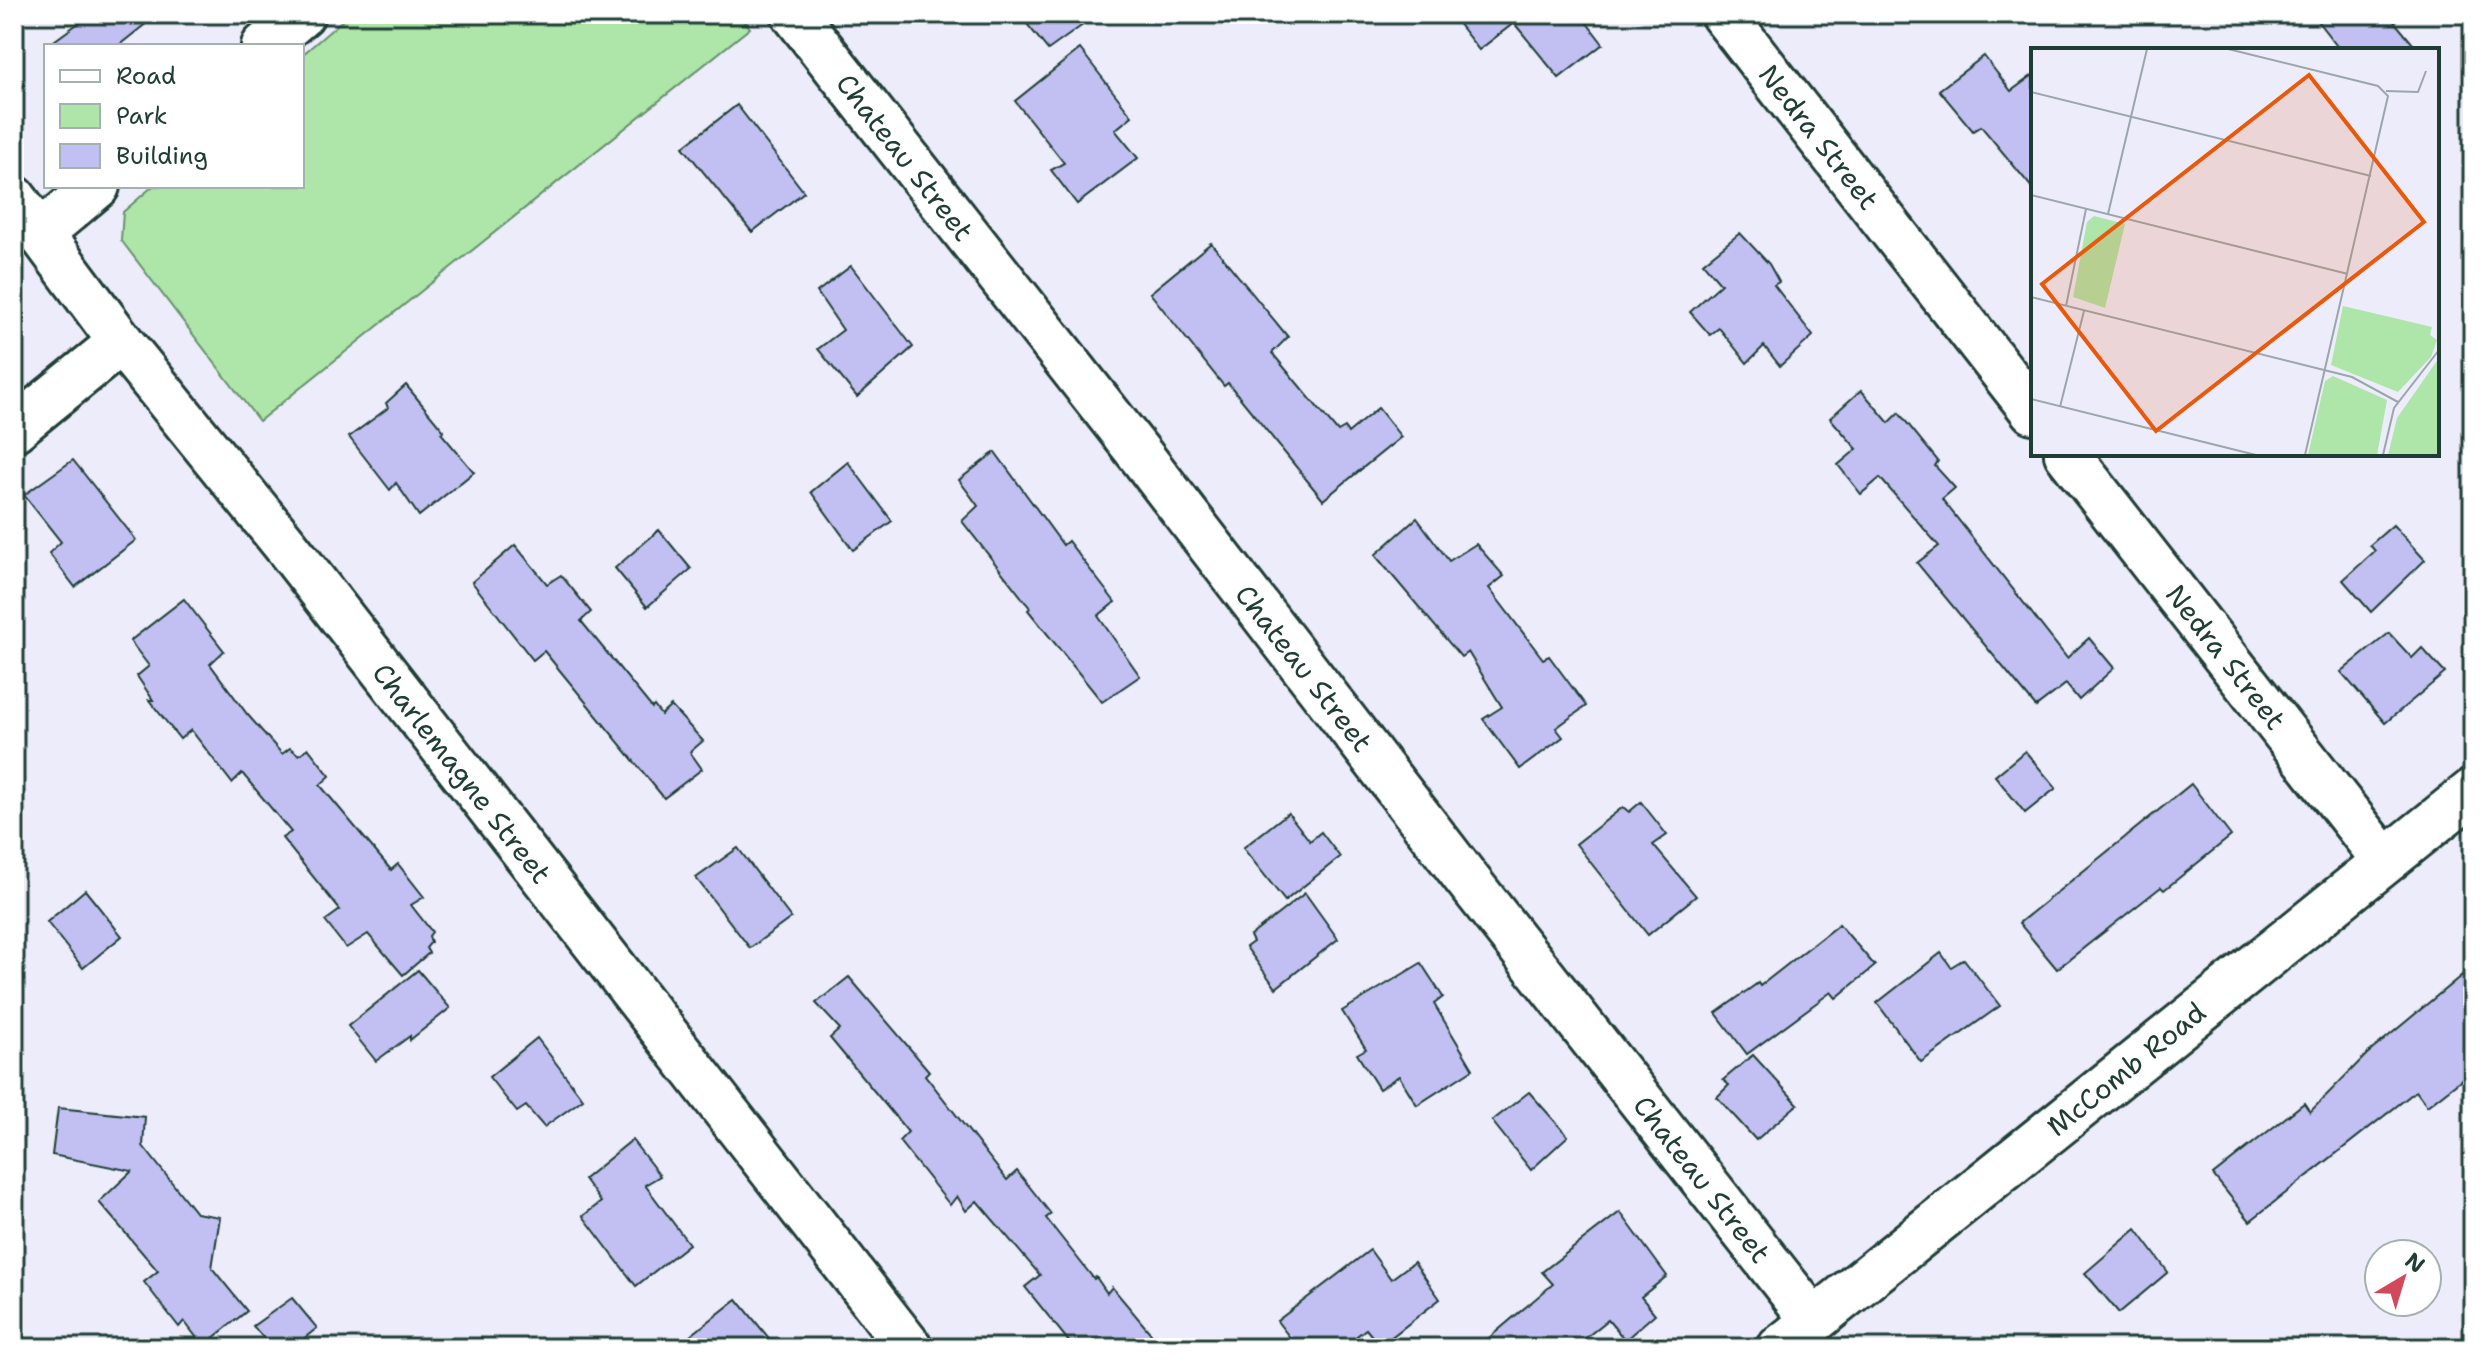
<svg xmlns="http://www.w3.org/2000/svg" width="2487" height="1362" font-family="'Shantell Sans',sans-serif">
<rect width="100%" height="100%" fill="#edecfb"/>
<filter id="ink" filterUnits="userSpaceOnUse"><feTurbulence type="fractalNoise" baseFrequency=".0125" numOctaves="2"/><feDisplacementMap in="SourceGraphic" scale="16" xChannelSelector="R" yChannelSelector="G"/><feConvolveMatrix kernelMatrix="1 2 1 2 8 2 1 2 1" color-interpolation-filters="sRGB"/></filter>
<g filter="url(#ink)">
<path fill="#aee5a9" stroke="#66916e" stroke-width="2" d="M350,14H739L750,28L259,421L121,240L123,212L153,186H302V55Z"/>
<g fill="#c2c0f2" stroke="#1f3d34" stroke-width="2">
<path d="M91,14H158L118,46H47Z"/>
<path d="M1019,14H1098L1048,50Z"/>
<path d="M1451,14H1580L1603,44L1559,78L1514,23L1479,50Z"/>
<path d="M2312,14H2388L2418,50H2340Z"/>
<path d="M1080,49L1132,116L1115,130L1138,158L1077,204L1051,170L1064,163L1015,101Z"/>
<path d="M1984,56L2011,91L2033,75V189L1981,126L1973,131L1939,90Z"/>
<path d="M737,105L804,192L752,232L683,147Z"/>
<path d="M1740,233L1769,264L1779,282L1774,285L1813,336L1780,366L1764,346L1747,363L1719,328L1710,335L1690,312L1721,284L1703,263Z"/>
<path d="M1211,243L1288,337L1272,353L1338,432L1345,428L1348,433L1378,408L1401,437L1323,500L1228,383L1224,386L1150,293Z"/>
<path d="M851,266L913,347L857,397L818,349L843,330L817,292Z"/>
<path d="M406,385L444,431L441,433L474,472L419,516L396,483L390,490L349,437L388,408L386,403Z"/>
<path d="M1861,390L1889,423L1899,413L1938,461L1935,466L1955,488L1942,499L2067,658L2089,638L2114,668L2079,700L2066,684L2036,707L1917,563L1939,546L1880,478L1861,494L1838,465L1857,449L1830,418Z"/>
<path d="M995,452L1063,545L1068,541L1115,602L1098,616L1140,676L1102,702L1028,610L1030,608L962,521L978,506L959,480Z"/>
<path d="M73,460L136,540L75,587L49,553L61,542L24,495Z"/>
<path d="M848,462L892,521L853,550L811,492Z"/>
<path d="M1417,518L1449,561L1476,544L1504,576L1489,588L1543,659L1549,656L1586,706L1556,728L1563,737L1520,769L1483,719L1502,707L1468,652L1461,657L1375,555Z"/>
<path d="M2393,525L2425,560L2371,612L2343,580L2375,551L2370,545Z"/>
<path d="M659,530L691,569L647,607L615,568Z"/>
<path d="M515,545L547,584L561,575L591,612L581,621L652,708L654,706L661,715L671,706L703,741L690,752L702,769L664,798L544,651L533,660L472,582Z"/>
<path d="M184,599L224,651L210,664L247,714L282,754L290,748L299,755L308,748L330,776L320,785L391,870L398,864L424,897L411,905L432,932L429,936L431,942L426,948L429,953L403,975L368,934L346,948L325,921L340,910L282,838L291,832L242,773L232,783L191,730L180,739L149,700H153L137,676L149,666L130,641Z"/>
<path d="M2389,633L2412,658L2422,648L2445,673L2385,723L2341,672Z"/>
<path d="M2025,751L2056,788L2025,813L1995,776Z"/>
<path d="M2191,784L2231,836L2164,890L2161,887L2057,969L2019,923Z"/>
<path d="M1641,802L1667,835L1653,845L1696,896L1648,935L1576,844L1623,807L1629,812Z"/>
<path d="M1288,813L1310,841L1321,832L1340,857L1285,901L1243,848Z"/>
<path d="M738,848L791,918L750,948L696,878Z"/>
<path d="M85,890L122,936L83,968L47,922Z"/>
<path d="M1305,893L1338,939L1276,988L1246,947L1253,942L1250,936Z"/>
<path d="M1839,924L1875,966L1836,998L1831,992L1747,1054L1716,1013L1758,983L1760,986Z"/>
<path d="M1941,953L1951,967L1964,959L2000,1006L1921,1062L1877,1003Z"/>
<path d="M1421,963L1443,997L1434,1004L1473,1069L1417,1105L1399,1076L1379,1089L1357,1054L1366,1049L1342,1011Z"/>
<path d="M2473,966V1070L2427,1106L2416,1091L2250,1221L2213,1175L2304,1103L2310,1112L2367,1054Z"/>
<path d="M418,970L450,1008L410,1040V1036L376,1061L348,1026Z"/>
<path d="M849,977L929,1071L925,1075L1007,1180L1017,1171L1051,1214L1046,1218L1094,1279L1096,1277L1107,1293L1112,1287L1163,1348H1074L1025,1287L1040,1275L977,1201L966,1211L957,1196L950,1205L899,1141L908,1132L830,1038L840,1029L816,1003Z"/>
<path d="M537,1038L583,1099L544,1127L526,1106L517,1112L489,1077Z"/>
<path d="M1753,1055L1798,1104L1756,1140L1717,1097L1729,1085L1723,1080Z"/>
<path d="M1529,1092L1568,1136L1531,1170L1492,1121Z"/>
<path d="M58,1108L145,1117L143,1146L196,1213L220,1217L212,1268L247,1311L203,1346L184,1321L179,1327L144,1282L158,1271L99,1202L132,1171L52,1155Z"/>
<path d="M632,1140L660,1176L645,1185L689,1244L636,1286L583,1216L601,1202L584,1179Z"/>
<path d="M1620,1212L1667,1276L1641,1297L1655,1314L1625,1340L1608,1320L1573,1348H1477L1553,1284L1542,1272Z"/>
<path d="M2136,1229L2168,1272L2119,1313L2085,1273Z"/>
<path d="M1370,1250L1391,1279L1414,1262L1440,1299L1380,1346L1366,1329L1341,1348H1298L1277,1321Z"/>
<path d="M292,1298L317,1328L292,1348H272L253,1326Z"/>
<path d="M737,1299L777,1348H675Z"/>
</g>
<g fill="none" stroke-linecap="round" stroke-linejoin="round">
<g stroke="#1f3d34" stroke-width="50">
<g id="street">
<path d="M794,14L1142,457L1466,878L1814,1321"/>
<path d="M1723,14L2033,411"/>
<path d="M264,46L302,14"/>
<path d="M14,198L121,342L287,547L910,1348"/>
<path d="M42,232L97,186"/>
<path d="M14,429L121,342"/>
<path d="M2067,454L2385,861"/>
<path d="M1780,1348L2473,791"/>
</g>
</g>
<use href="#street" stroke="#fff" stroke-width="44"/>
</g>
</g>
<g text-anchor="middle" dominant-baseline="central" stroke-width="6" stroke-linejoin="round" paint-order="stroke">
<g font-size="28" fill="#1f3d34" stroke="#fff">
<text transform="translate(1819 137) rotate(52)">Nedra Street</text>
<text transform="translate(905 157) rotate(52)">Chateau Street</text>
<text transform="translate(2226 657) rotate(52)">Nedra Street</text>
<text transform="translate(1304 668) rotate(52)">Chateau Street</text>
<text transform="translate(462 773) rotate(52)">Charlemagne Street</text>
<text transform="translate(2126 1069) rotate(-39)">McComb Road</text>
<text transform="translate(1702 1179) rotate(52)">Chateau Street</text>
</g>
</g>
<g transform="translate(2031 48)">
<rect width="408" height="408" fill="#edecfb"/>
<path d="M63,168L94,176L74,260L42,249L56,174ZM312,258L401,279L399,287L406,292L400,309L367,344L300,317ZM408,310L406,407H357L366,370ZM302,328L356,352L346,407H277L294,333Z" fill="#aee5a9"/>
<path fill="none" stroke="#9ba6ab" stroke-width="2" d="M197,1L347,38L357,48L274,407M355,43L387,44L395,23M0,44L340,128M0,147L317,226M77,166L116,1M0,249L321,329L367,354M35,258L55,161M0,351L225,407M29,359L53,263M352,407L363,360L408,302"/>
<path fill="#e8590c" fill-opacity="0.15" stroke="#e8590c" stroke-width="4" d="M278,27L393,174L125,383L11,236Z"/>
<rect width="408" height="408" fill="none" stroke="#1f3d34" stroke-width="4"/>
</g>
<rect width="2487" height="1362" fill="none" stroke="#fff" stroke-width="48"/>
<rect x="24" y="24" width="2439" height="1314" fill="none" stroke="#1f3d34" stroke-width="3" filter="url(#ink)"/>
<rect x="44" y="44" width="260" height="144" fill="#ffffff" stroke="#a5b1ae" stroke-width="2"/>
<rect x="60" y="70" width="40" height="12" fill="#ffffff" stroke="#a5b1ae" stroke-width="2"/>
<text x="116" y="84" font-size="24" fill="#1f3d34">Road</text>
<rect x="60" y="104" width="40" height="24" fill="#aee5a9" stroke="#a5b1ae" stroke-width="2"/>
<text x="116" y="124" font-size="24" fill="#1f3d34">Park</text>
<rect x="60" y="144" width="40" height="24" fill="#c2c0f2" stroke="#a5b1ae" stroke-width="2"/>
<text x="116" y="164" font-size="24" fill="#1f3d34">Building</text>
<g transform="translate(2403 1278) rotate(38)"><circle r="38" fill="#ffffff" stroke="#a5b1ae" stroke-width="2"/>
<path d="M0-6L14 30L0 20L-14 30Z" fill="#d1495b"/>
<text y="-12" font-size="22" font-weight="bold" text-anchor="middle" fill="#1f3d34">N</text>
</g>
</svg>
